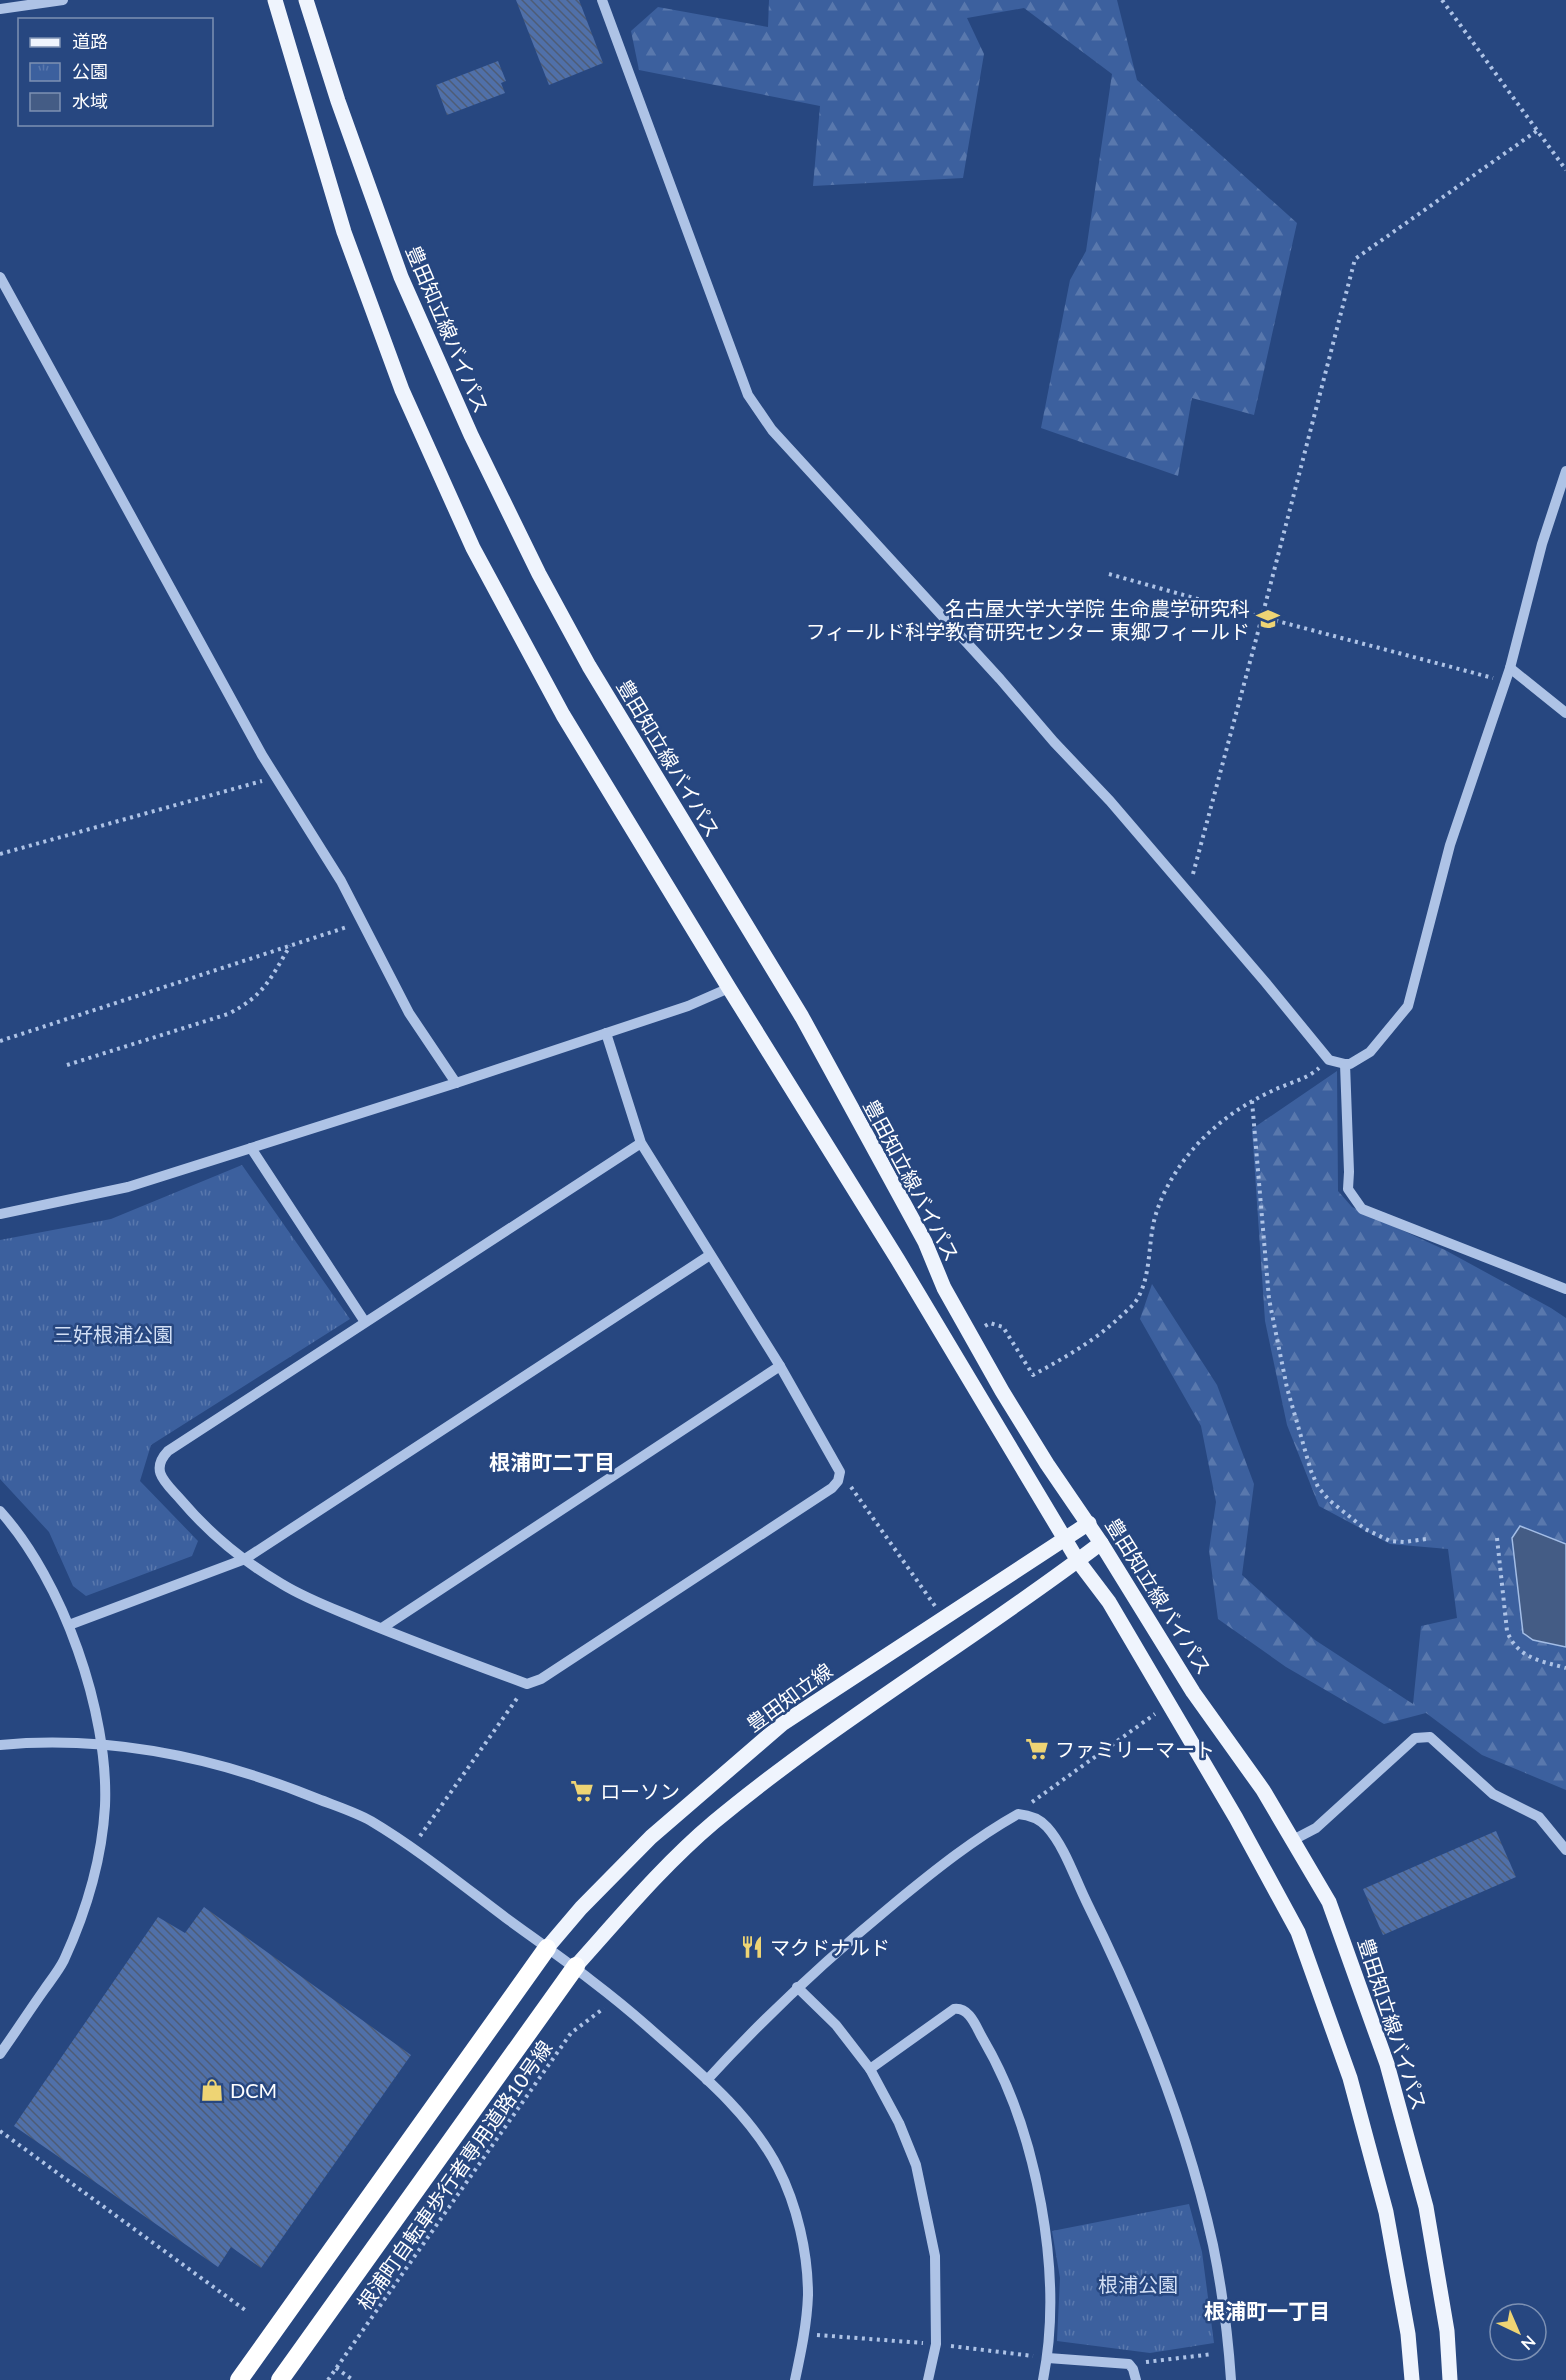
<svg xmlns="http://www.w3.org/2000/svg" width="1566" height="2380" font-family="Lato,'Noto Sans JP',sans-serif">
<defs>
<pattern id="forest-firs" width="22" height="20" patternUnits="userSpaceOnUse" patternTransform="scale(1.5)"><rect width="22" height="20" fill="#3c609e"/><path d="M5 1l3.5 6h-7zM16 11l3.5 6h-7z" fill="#5978ad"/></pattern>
<pattern id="park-tufts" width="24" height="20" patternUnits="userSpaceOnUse" patternTransform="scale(1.5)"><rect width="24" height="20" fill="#3c609e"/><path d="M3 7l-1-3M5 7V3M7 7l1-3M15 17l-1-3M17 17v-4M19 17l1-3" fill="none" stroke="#5978ad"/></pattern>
<pattern id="building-back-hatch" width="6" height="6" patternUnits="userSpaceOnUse" patternTransform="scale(1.5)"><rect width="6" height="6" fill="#5070a9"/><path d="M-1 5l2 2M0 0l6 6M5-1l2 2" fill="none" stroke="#4e5c76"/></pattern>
</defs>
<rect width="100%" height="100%" fill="#274780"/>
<g fill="url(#forest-firs)">
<path d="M769,0H1117L1137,80L1297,223L1254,415L1192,398L1178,476L1041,428L1070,280L1086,251L1112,74L1024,8L967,18L984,54L963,178L813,186L820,106L639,70L631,31L658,7L768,27Z"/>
<path d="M1337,1071L1338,1191L1352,1207L1445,1250L1551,1308L1566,1318V1790L1482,1755L1426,1713L1384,1724L1286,1667L1218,1619L1209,1550L1216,1502L1201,1426L1140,1319L1152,1284L1217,1385L1254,1484L1242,1575L1315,1640L1413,1704L1421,1626L1457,1618L1448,1549L1390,1544L1319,1506L1287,1425L1265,1321L1252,1129Z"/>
</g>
<g fill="url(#park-tufts)">
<path d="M242,1165L350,1319L151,1445L140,1481L198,1541L192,1556L86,1596L73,1586L49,1532L0,1479V1240L111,1219Z"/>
<path d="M1189,2204L1202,2252L1214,2343L1150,2353L1057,2341L1060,2278L1052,2231Z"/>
</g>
<path fill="#445c85" stroke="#a3bde6" stroke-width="1.5" d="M1520,1526L1566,1544V1647L1533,1640L1523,1633L1512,1538Z"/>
<g fill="url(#building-back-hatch)">
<path d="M516,0H579L603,63L549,85Z"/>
<path d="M498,61L506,81L501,83L505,93L447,115L436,85Z"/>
<path d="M1496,1831L1516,1877L1383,1935L1363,1889Z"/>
<path d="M204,1907L411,2055L261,2268L231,2247L218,2267L14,2126L158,1917L185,1933Z"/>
</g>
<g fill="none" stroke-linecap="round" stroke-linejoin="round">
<g stroke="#aec3e6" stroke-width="4" stroke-dasharray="3 4.5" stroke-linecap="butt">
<path d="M1442,0L1566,170"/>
<path d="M1109,574L1262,617L1493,678"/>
<path d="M0,854L262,781"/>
<path d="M1193,874L1262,617L1355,259L1538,130"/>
<path d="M0,1041L347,927"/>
<path d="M67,1065L228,1014C264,996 270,979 290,946"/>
<path d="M1252,1101L1269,1299L1287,1388L1311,1471L1318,1487L1329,1500L1365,1529L1390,1541L1404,1542L1426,1539"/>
<path d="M985,1326L990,1323L1003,1327L1033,1375C1064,1358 1093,1342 1120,1317C1125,1312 1132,1307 1136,1301C1151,1278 1148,1246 1154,1221C1159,1200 1170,1180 1182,1163C1206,1130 1237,1107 1274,1090C1289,1083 1307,1079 1319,1068"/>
<path d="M851,1487L935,1606"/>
<path d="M1497,1538L1507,1631C1517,1658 1541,1661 1566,1668"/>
<path d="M1032,1802L1155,1714"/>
<path d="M420,1836L518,1697"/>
<path d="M0,2131L245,2310"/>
<path d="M817,2335L923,2343"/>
<path d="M951,2346L1033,2356"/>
<path d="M1146,2362L1213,2354"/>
<path d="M336,2368L353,2380"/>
<path d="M328,2380L571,2033L604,2008"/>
</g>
<g stroke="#aec3e6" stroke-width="10">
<path d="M602,0L748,395L772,430L1000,679L1054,742L1110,801L1266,983L1329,1060L1345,1064H1350L1370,1052L1408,1006L1450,845L1510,668L1542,544L1566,471"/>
<path d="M0,9L63,0"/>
<path d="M0,277L262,755L341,881L409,1013L456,1083"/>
<path d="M1510,668L1566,713"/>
<path d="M606,1033L641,1143L780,1366L840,1472L838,1481L832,1488L541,1679L527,1684C473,1664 419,1644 365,1622C337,1610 308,1600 282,1584C244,1562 209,1533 181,1500C166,1483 149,1471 168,1451L641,1143"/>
<path d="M1345,1064L1349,1172L1348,1189L1362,1209L1566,1289"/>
<path d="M251,1148L365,1322"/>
<path d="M0,1214L128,1187L456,1083L688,1006L729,988"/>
<path d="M0,1511C63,1581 109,1712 105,1806C102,1859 86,1912 64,1960C59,1970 51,1980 44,1990C29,2011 15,2033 0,2054"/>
<path d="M69,1625L245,1559L710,1255"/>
<path d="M382,1628L780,1366"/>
<path d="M0,1745C109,1735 218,1758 318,1799C336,1806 355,1812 371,1821C418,1849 462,1885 506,1918C554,1953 602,1986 647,2026C694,2068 749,2111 778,2168C797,2205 808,2253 808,2295C807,2324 801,2352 795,2380"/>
<path d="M1293,1840L1316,1828L1415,1738L1430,1737L1493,1794L1539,1817L1566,1850"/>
<path d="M797,1987L836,2025L870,2069L899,2123L916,2165L935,2256L936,2344L928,2380"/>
<path d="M870,2069L954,2009C970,2007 976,2027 983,2039C1037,2131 1064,2275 1043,2380"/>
<path d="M707,2080C767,2014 828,1958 896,1902C935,1870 975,1838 1018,1814C1029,1815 1039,1818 1047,1827C1065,1847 1075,1879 1087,1903C1141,2012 1187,2126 1213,2245C1222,2289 1228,2335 1231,2380"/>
<path d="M1048,2358L1129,2364L1133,2369L1136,2380"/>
</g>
<g stroke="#eff4fd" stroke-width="15">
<path d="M275,0L344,232L402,390L473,548L563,715L729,988L898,1260L1078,1561L1109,1602L1236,1818L1298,1932L1350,2078L1386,2212L1408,2334L1412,2380"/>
<path d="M306,0L338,101L401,277L471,435L539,574L589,666L802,1017L925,1242L944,1288L1002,1391L1047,1464L1101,1543L1193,1692L1263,1790L1329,1902L1387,2064L1426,2207L1447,2331L1450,2380"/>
<path d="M547,1948L581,1908L651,1837L782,1724L1089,1523"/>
<path d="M576,1966C620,1917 663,1865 714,1822C837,1720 975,1639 1101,1543"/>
</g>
<g stroke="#fff" stroke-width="18">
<path d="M239,2380L547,1948"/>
<path d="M280,2380L576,1966"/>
</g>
</g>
<defs>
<g id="university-bare" transform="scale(1.8)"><path d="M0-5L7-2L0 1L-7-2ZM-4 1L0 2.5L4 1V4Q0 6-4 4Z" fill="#eed474" stroke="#274780" stroke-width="2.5" paint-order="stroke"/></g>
<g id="supermarket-bare" transform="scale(1.8)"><path d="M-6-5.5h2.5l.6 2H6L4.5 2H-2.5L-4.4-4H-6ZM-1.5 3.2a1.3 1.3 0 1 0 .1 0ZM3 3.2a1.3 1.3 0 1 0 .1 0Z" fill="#eed474" stroke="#274780" stroke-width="2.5" paint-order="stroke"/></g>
<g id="restaurant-bare" transform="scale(1.8)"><path d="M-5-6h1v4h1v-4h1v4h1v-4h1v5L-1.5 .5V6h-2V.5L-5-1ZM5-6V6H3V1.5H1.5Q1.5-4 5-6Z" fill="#eed474" stroke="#274780" stroke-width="2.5" paint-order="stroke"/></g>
<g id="shop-bare" transform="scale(1.8)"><path d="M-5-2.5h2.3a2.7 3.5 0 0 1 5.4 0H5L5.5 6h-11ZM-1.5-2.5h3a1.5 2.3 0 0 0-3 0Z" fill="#eed474" stroke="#274780" stroke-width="2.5" paint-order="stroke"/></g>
</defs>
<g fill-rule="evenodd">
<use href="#university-bare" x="1268" y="619"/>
<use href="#supermarket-bare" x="1037" y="1749"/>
<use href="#supermarket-bare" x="582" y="1791"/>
<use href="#restaurant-bare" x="752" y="1947"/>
<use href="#shop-bare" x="212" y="2090"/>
</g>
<g text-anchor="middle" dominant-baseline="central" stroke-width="5" stroke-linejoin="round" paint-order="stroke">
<g font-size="20" fill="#fff" stroke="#274780">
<text transform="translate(448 329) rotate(67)">豊田知立線バイパス</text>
<text transform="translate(669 758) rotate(59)">豊田知立線バイパス</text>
<text transform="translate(912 1180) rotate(62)">豊田知立線バイパス</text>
<text transform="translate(1159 1596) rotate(58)">豊田知立線バイパス</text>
<text transform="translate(789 1697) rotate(-36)">豊田知立線</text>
<text transform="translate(1393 2024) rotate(72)">豊田知立線バイパス</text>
<text transform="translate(454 2175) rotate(-55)">根浦町自転車歩行者専用道路10号線</text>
</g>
<g font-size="20" fill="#fff" stroke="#274780" text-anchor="start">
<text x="1250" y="608" text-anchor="end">名古屋大学大学院 生命農学研究科<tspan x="1250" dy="23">フィールド科学教育研究センター 東郷フィールド</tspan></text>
<text x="1055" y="1749">ファミリーマート</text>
<text x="600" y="1791">ローソン</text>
<text x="770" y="1947">マクドナルド</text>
<text x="230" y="2090">DCM</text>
</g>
<g font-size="20" fill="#d2dff5" stroke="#274780">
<text x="113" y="1334">三好根浦公園</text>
<text x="1138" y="2284">根浦公園</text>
</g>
<g font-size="21" font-weight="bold" fill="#fff" stroke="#274780">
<text x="552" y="1461">根浦町二丁目</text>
<text x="1267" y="2310">根浦町一丁目</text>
</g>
</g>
<rect x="18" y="18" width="195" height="108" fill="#274780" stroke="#7d91b3" stroke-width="1.5"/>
<rect x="30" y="38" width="30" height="9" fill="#eff4fd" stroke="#7d91b3" stroke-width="1.5"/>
<text x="72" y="48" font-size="18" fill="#ffffff">道路</text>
<rect x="30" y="63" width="30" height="18" fill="url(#park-tufts)" stroke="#7d91b3" stroke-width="1.5"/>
<text x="72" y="78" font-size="18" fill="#ffffff">公園</text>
<rect x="30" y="93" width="30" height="18" fill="#445c85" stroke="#7d91b3" stroke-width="1.5"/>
<text x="72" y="108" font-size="18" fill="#ffffff">水域</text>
<g transform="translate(1518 2332) rotate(136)"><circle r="28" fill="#274780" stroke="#7d91b3" stroke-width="1.5"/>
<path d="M0-4.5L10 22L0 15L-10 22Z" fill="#eed474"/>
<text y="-9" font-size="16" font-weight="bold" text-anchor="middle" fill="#ffffff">N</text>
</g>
</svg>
